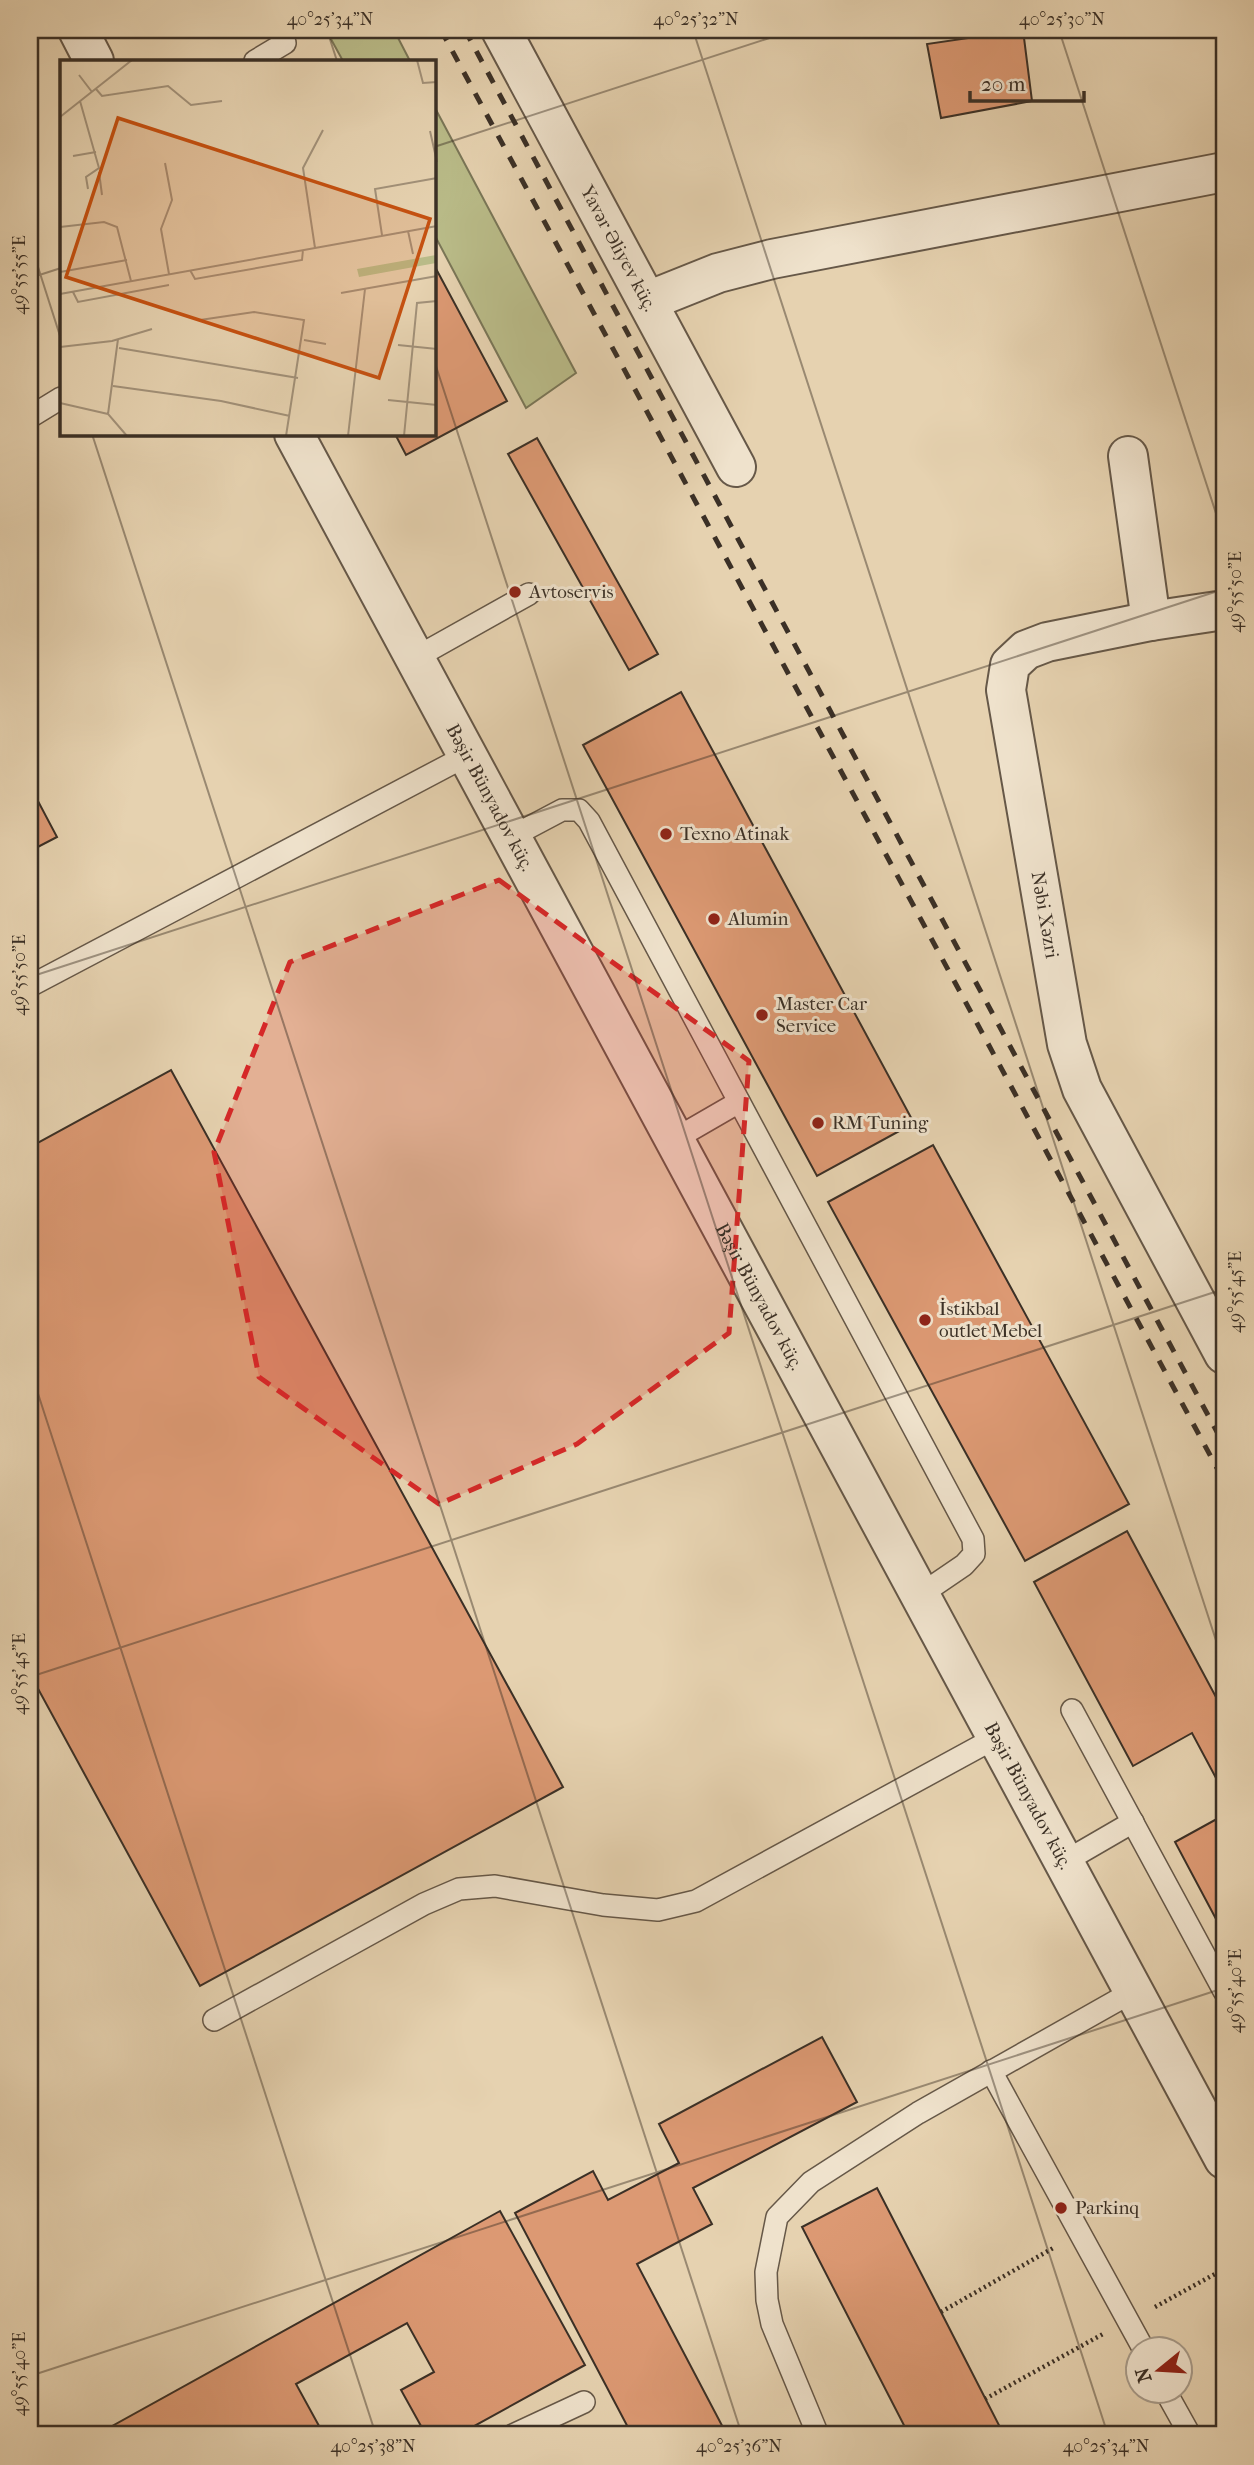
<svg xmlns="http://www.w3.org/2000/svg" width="1254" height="2465" font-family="'IM FELL French Canon',serif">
<rect width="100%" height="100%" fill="#e6d2b0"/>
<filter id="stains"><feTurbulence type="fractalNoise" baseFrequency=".00286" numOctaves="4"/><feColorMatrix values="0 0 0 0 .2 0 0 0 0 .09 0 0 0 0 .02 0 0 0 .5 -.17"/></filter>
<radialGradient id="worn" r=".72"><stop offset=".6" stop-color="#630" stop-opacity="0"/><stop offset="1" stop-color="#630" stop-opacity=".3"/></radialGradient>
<g fill="#b9bb88" stroke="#7a7657" stroke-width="2">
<path d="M326,30H394L410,61H343Z"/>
<path d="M434,106L576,373L526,408L434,234Z"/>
</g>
<g fill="#dc9973" stroke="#3b3026" stroke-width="2">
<path d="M1023,30L1032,101L941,118L927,44Z"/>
<path d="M434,265L507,401L406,455L395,434H434Z"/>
<path d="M537,438L658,654L629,670L508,454Z"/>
<path d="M681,692L914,1123L817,1176L583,745Z"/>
<path d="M30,786L57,837L30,851Z"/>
<path d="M171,1070L563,1787L200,1986L30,1674V1147Z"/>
<path d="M933,1145L1129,1504L1025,1561L828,1202Z"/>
<path d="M1127,1531L1224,1712V1793L1192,1733L1133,1766L1034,1582Z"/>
<path d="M1224,1815V1934L1175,1842Z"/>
<path d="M822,2037L857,2102L693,2188L712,2224L637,2264L727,2435H632L515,2213L593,2171L608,2200L679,2163L659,2124Z"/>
<path d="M877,2188L941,2312L1004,2435H909L802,2227Z"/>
<path d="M500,2211L585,2365L458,2435H426L401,2390L434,2372L407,2323L296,2384L324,2435H96Z"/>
</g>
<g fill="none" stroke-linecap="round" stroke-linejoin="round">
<g stroke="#665848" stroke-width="24">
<g id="service">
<path d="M255,61L285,43"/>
<path d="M30,417L61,398"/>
<path d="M415,658L529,594"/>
<path d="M511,837L562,810H579L589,821L973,1539L974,1554L964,1565L920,1595"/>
<path d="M30,986L468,755"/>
<path d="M675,1139L739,1102"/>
<path d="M1072,1710L1224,1991"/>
<path d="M1064,1862L1133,1822"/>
<path d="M214,2020L424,1904L459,1889L495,1886L603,1905L658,1910L696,1901L997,1737"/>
<path d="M991,2071L1144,2350"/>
<path d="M1166,2392L1190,2435"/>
<path d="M513,2435L584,2402"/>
<path d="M818,2435L772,2324L767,2300L766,2272L777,2217L811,2182L918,2113L1134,1991"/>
</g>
</g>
<g stroke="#665848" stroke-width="42">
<g id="minor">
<path id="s1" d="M501,30L736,467"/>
<path d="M648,301L718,273L772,259L1224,172"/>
<path d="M1128,456L1151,621"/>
<path id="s2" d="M1224,610L1151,621L1047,642L1026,650L1010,665L1006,690L1067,1044L1082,1089L1224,1354"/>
</g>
</g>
<g stroke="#665848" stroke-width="42">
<g id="tertiary">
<path d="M78,30L94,61"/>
<path id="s3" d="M294,434L1224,2159"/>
</g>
</g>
<g stroke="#3b3026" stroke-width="4.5" stroke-dasharray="2 3.5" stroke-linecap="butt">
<path d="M1155,2307L1224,2269"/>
<path d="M941,2312L1055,2247"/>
<path d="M985,2399L1103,2334"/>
</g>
<use href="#service" stroke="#efe2cc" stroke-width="21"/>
<use href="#minor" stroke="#efe2cc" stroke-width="38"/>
<use href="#tertiary" stroke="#efe2cc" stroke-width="38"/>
<g stroke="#3b3026" stroke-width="5" stroke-dasharray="12 12" stroke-linecap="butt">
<path d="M441,30L1224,1481"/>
<path d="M465,30L1224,1445"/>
</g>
</g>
<path fill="#d62828" fill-opacity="0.2" stroke="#d62828" stroke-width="5" stroke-dasharray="14 9" stroke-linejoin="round" d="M499,880L749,1061L729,1333L577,1444L439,1504L259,1377L214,1152L290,962Z"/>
<path fill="none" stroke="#3b3026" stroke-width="2" stroke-opacity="0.45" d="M327,30L337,61M693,30L1224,1665M1059,30L1224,538M434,147L794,30M30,242L61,339M30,278L61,268M434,360L1108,2435M92,434L742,2435M30,977L1224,589M30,1369L376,2435M30,1677L1224,1289M30,2376L1224,1988"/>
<g fill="#8f2418" stroke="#efe2cc" stroke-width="2.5">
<circle cx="515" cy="592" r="7"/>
<circle cx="666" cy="834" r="7"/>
<circle cx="714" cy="919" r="7"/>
<circle cx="762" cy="1015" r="7"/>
<circle cx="818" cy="1123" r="7"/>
<circle cx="925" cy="1320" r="7"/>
<circle cx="1061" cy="2208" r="7"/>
</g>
<g text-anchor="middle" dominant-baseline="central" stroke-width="6" stroke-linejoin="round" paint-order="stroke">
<g font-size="19" fill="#3b3026" stroke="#efe2cc">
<text stroke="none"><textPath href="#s1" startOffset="248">Yavər Əliyev küç.</textPath></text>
<text stroke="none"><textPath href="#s3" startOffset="413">Bəşir Bünyadov küç.</textPath></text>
<text stroke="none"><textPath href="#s2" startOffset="478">Nəbi Xəzri</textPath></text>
<text stroke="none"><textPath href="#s3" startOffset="980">Bəşir Bünyadov küç.</textPath></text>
<text stroke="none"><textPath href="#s3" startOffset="1547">Bəşir Bünyadov küç.</textPath></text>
</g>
<g font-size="19" fill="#3b3026" stroke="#efe2cc" text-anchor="start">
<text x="529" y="592">Avtoservis</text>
<text x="680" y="834">Texno Atinak</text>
<text x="728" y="919">Alumin</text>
<text x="776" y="1004">Master Car<tspan x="776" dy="22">Service</tspan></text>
<text x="832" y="1123">RM Tuning</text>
<text x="939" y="1309">İstikbal<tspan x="939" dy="22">outlet Mebel</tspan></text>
<text x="1075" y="2208">Parkinq</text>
</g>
</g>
<g transform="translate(60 60)">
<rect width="376" height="376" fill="#e6d2b0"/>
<path d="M376,195V203L299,217L297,209Z" fill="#b9bb88"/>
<path fill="none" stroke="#a29179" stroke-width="2" d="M357,0L363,23L377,22M19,15L32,32M36,29L42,36L108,26L131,45L162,41M20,41L39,108L26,117L28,129M0,57L72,0M370,71L377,102M13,96L36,92M105,103L112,140L101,169L109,214M39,112L42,135M0,167L44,162L57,167L71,221M348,171L353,194M322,175L315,129L377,118M255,188L243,108L263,70M130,210L135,219L242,200L243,190M0,212L67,200M13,232L18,242L109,225M281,233L377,216M0,234L377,166M140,260L194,252L244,260L226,376M58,279L48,354L67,376M244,280L266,284M338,285L377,289M0,287L52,281L92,269M59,288L238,318M53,326L161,341L230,356M328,340L377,345M0,343L48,354M288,376L305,229M344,376L357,243L377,241"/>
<path fill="#c55111" fill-opacity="0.15" stroke="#c55111" stroke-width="3.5" d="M58,58L370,159L319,318L6,217Z"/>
<rect width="376" height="376" fill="none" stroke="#3b3026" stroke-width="3.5"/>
</g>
<rect width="1254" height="2465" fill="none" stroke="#e6d2b0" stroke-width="77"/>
<g transform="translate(1159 2370) rotate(252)"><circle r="33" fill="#efe2cc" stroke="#a79b8a" stroke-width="2"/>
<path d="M0-5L12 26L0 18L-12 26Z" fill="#8f2418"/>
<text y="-10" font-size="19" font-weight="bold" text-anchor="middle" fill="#3b3026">N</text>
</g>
<path d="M970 91v10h114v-10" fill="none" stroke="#3b3026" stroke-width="3.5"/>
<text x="981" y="91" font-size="21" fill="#3b3026" stroke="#efe2cc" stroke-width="5" paint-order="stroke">20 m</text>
<rect x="38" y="38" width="1178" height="2388" fill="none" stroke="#3b3026" stroke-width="2.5"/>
<g font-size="18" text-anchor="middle" fill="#3b3026">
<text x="330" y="25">40°25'34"N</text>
<text x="696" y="25">40°25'32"N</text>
<text x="1062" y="25">40°25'30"N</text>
<text transform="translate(19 275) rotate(-90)" y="6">49°55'55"E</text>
<text transform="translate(1235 592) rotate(-90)" y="6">49°55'50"E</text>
<text transform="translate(19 975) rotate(-90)" y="6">49°55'50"E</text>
<text transform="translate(1235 1292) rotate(-90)" y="6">49°55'45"E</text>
<text transform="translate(19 1674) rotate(-90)" y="6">49°55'45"E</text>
<text transform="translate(1235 1991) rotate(-90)" y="6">49°55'40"E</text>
<text transform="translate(19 2374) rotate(-90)" y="6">49°55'40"E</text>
<text x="373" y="2452">40°25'38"N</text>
<text x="739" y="2452">40°25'36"N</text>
<text x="1106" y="2452">40°25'34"N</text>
</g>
<rect width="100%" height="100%" filter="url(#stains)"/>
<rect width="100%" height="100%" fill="url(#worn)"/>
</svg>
